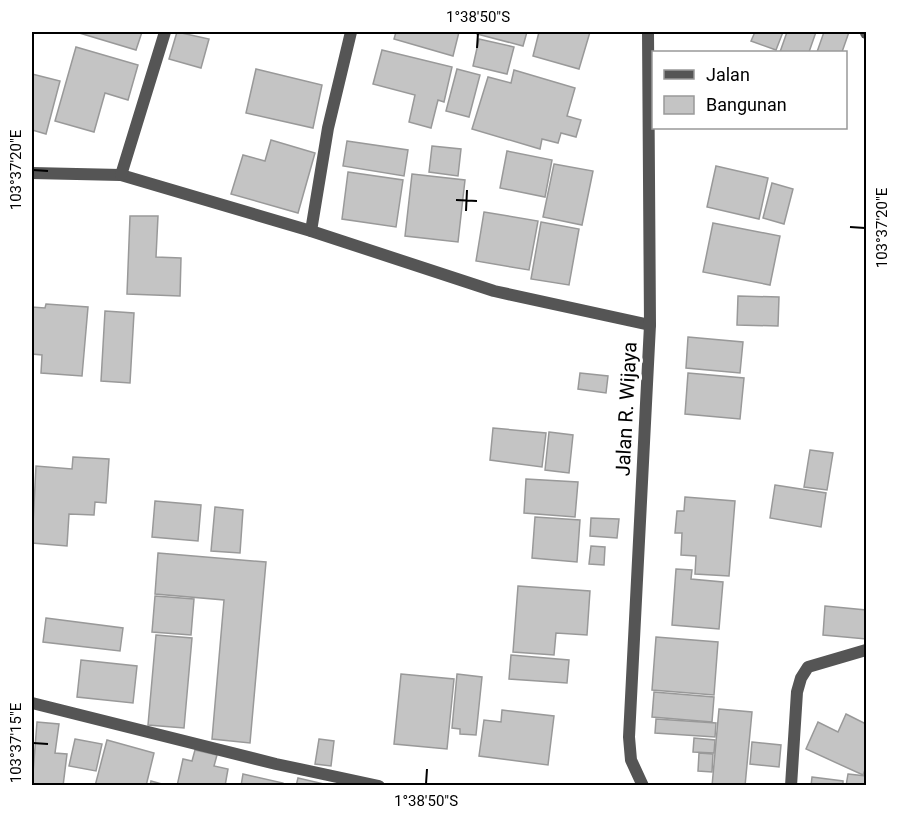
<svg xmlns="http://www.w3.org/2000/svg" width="898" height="817" font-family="Roboto,sans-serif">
<rect width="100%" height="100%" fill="#fff"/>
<g fill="#c4c4c4" stroke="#999" stroke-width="1.5">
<path d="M76,32H142L136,50Z"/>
<path d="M177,32L209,39L201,68L169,59Z"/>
<path d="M396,32H459L453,56L394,39Z"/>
<path d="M478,32H527L523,46L477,34Z"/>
<path d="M539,32H590L579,69L533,56Z"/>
<path d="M755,32H783L776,50L751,41Z"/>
<path d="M787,32H816L809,52H780Z"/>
<path d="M824,32H849L842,52H817Z"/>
<path d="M479,39L514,47L507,74L473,66Z"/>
<path d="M76,47L138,65L128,100L105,93L94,132L55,121Z"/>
<path d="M382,50L452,67L444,102L438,100L431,128L409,122L415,95L373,84Z"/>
<path d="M256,69L322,85L313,128L246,113Z"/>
<path d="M457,69L480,75L469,117L446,111Z"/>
<path d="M514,70L575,88L567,116L581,120L576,137L561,133L558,143L542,139L540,149L472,129L488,77L511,83Z"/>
<path d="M32,74L60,81L46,134L32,130Z"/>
<path d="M271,140L315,153L298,213L231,194L243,155L265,161Z"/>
<path d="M347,141L408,150L404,176L343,166Z"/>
<path d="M432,146L461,149L458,176L429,172Z"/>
<path d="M507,151L552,160L545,197L500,188Z"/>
<path d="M554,164L593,171L582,225L543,217Z"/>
<path d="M716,166L768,178L759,219L707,207Z"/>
<path d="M348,172L403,180L396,227L342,219Z"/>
<path d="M412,174L465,180L458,242L405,236Z"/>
<path d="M772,183L793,189L784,224L763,218Z"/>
<path d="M484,212L538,221L529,270L476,261Z"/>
<path d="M130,216H158L156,257L181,258L180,296L127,294Z"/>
<path d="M541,222L579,229L569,285L531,279Z"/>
<path d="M713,223L780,236L770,285L703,272Z"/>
<path d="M738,296L779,297L778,326L737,325Z"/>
<path d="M46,304L88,307L82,376L41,373L42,355L32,354V307L45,308Z"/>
<path d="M105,311L134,313L130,383L101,381Z"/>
<path d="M688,337L743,342L740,373L686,368Z"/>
<path d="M580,373L608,376L606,393L578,389Z"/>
<path d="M688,373L744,378L740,419L685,414Z"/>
<path d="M493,428L546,433L542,467L490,460Z"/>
<path d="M549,432L573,435L569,473L545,470Z"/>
<path d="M810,450L833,453L827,490L804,487Z"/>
<path d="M73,457L109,459L106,503L95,502L94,515L69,514L67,546L32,543L36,466L72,469Z"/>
<path d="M526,479L578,482L575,517L524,513Z"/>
<path d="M775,485L826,493L821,527L770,518Z"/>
<path d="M685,497L735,501L729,576L695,574L696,556L681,555L682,533H675L677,511H684Z"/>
<path d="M155,501L201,505L198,541L152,537Z"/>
<path d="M215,507L243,510L240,553L211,551Z"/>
<path d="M535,517L580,520L577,562L532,558Z"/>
<path d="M591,518L619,519L617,538L590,536Z"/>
<path d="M591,546L605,547L604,565L589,564Z"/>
<path d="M158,553L266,562L250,743L212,739L224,600L155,594Z"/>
<path d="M676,569L692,570L691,579L723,582L719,629L672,625Z"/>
<path d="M518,586L590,591L587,635L556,633L554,655L513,652Z"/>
<path d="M155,596L194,599L191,635L152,632Z"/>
<path d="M825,606L866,610V639L823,635Z"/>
<path d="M46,618L123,628L120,651L43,642Z"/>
<path d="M156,635L192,638L184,728L148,725Z"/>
<path d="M656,637L718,642L714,695L652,690Z"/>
<path d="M511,655L569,660L567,683L509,679Z"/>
<path d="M81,660L137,666L133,703L77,697Z"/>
<path d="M401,674L454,679L447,749L394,744Z"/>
<path d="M457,674L482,677L476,735L460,734V729L452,728Z"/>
<path d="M654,692L714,697L712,722L652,717Z"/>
<path d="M719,709L752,712L745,786H712Z"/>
<path d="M502,710L554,716L548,765L479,756L484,720L501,722Z"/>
<path d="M846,714L866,724V767L863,775L806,749L818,722L838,732Z"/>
<path d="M656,719L716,723L715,737L655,733Z"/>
<path d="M37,722L59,724L55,753L67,754L63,786H32Z"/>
<path d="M694,738L715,740L714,753L693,752Z"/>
<path d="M75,739L102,744L96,771L69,766Z"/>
<path d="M319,739L334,741L331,766L315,764Z"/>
<path d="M107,740L154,753L146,786H95Z"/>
<path d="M752,742L781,745L779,767L750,764Z"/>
<path d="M195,750L217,755L214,766L228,769L225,786H177L183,759L192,761Z"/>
<path d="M699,753L713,754L712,772L698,771Z"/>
<path d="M243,774L283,783V786H241Z"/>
<path d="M848,774L866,776V786H846Z"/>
<path d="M812,777L843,781V786H811Z"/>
<path d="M298,778L324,784L323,786H296Z"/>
<path d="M151,781L169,786H150Z"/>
</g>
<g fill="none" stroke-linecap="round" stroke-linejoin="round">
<g stroke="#555" stroke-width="12">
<path d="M866,32V33"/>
<path d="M32,173L121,175L311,231L494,291L650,325"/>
<path d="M121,175L165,32"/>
<path d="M311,231L328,128L351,32"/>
<path d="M32,703L276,764L379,786"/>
<path d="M791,786L797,692L801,678L808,667L866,650"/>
</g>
<path stroke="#555" stroke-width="12" d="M643,786L631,760L629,737L650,325L648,32"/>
</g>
<path fill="none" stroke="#000" stroke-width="2" d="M477,48L478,33M33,170L48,171M456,200L477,201M466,211L467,190M850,227L865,228M33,743L48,744M426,784L427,769"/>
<g text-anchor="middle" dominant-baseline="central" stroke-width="6" stroke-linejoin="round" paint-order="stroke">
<g font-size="20" fill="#000" stroke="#fff">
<text transform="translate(626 409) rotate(-87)">Jalan R. Wijaya</text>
</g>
</g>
<rect width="898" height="817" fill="none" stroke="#ffffff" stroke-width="66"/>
<rect x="652" y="51" width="195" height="78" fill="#ffffff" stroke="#999999" stroke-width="1.5"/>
<rect x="664" y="70" width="30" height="9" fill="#555555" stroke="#999999" stroke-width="1.5"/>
<text x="706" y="81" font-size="18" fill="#000000">Jalan</text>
<rect x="664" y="96" width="30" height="18" fill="#c4c4c4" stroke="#999999" stroke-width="1.5"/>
<text x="706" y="111" font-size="18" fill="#000000">Bangunan</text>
<rect x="33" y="33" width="832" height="751" fill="none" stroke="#000" stroke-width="2"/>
<g font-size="15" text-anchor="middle" fill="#000">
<text x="478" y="22">1°38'50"S</text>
<text transform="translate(16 170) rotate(-90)" y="5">103°37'20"E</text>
<text transform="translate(882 228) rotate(-90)" y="5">103°37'20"E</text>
<text transform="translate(16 743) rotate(-90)" y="5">103°37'15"E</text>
<text x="426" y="806">1°38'50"S</text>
</g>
</svg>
